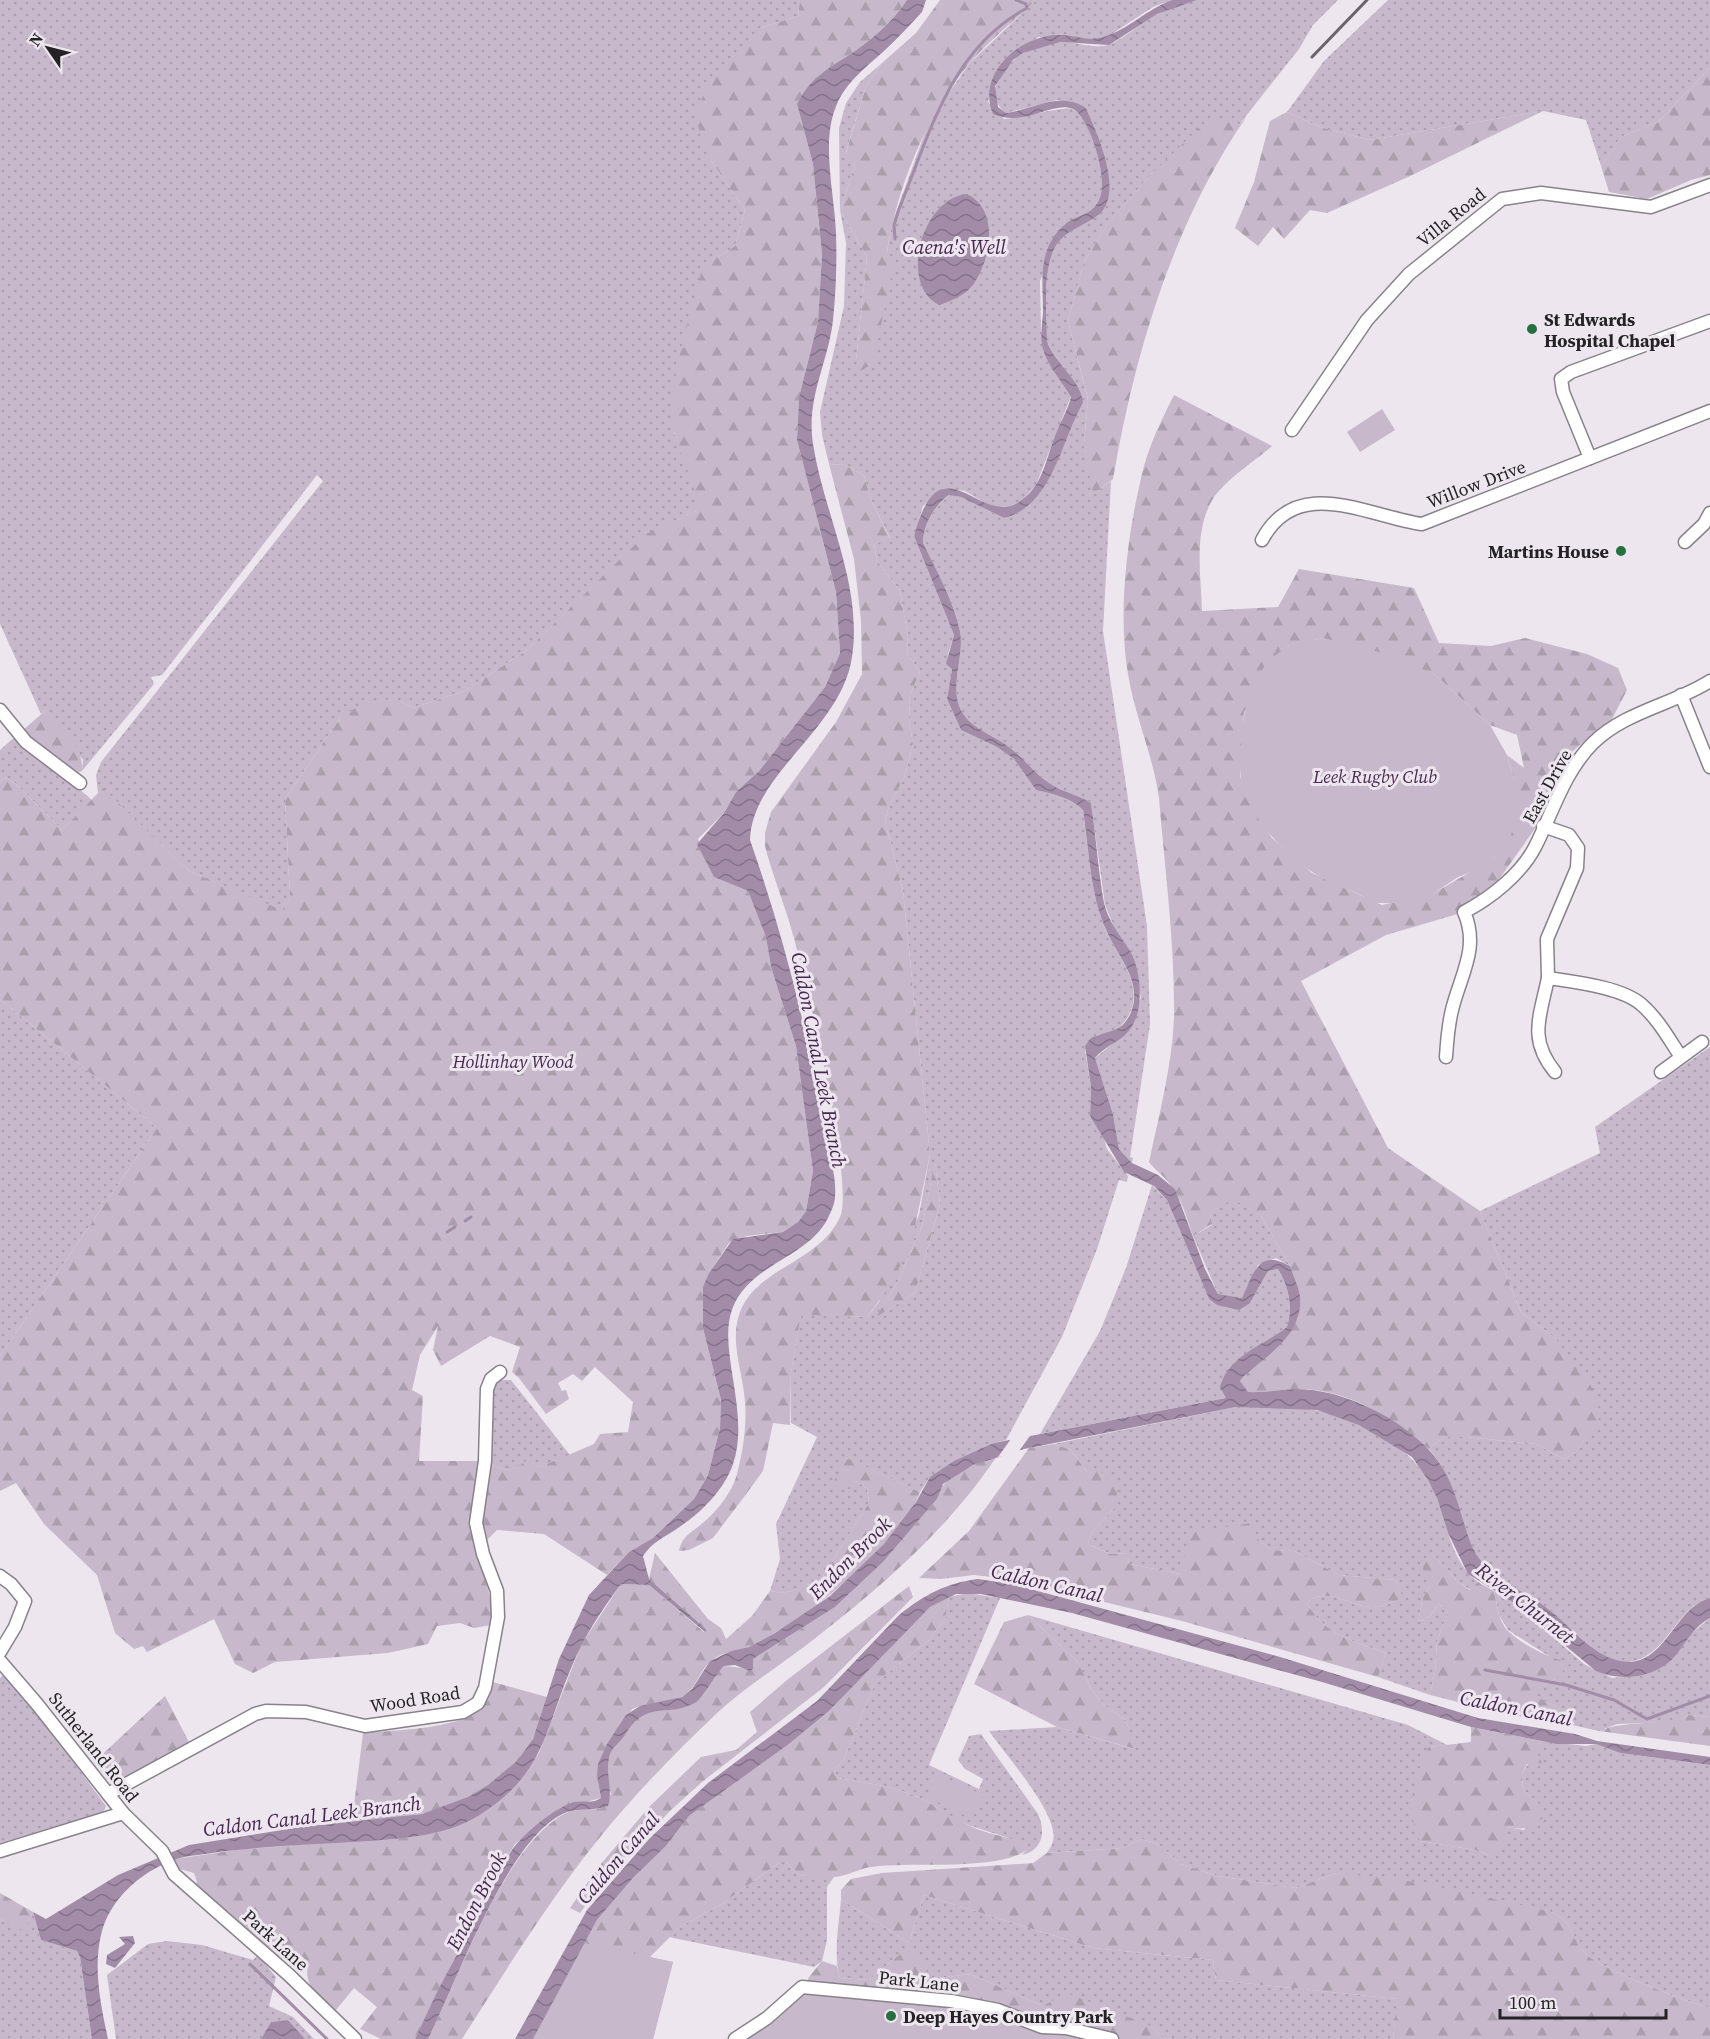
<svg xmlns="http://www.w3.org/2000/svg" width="1710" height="2039" font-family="'Source Serif 4',serif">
<defs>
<pattern id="grass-dots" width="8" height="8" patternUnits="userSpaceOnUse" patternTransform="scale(1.5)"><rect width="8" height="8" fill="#c7b9cb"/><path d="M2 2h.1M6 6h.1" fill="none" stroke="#ab9fae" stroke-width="1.8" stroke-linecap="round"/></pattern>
<pattern id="forest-firs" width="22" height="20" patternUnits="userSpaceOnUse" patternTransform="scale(1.5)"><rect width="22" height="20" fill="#c7b9cb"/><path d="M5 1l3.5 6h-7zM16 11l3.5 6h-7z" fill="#ab9fae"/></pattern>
<pattern id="water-waves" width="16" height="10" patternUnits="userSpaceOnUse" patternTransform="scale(1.5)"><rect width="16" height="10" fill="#a28ca8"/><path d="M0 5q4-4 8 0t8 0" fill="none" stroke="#847289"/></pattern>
</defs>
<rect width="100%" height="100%" fill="#ede6ef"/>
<g fill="url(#grass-dots)" fill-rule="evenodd">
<path d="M0,0H800L798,16L760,28L710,159L745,210L735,246L713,260L674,433L697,493V510L646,535L526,651L464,691L413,708L396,699L340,718L285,799L290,897L284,912L189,871L103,789L98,793L96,775L101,762L323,481L317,475L162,675L151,677L154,684L82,771L83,760L46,710L41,714L0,624Z"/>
<path d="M1036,0H1172L1153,7L1110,35L1097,39L1038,37L998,68L988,102L1004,119C1018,118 1065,106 1072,109C1091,117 1108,179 1100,197C1093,213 1079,218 1064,224L1040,281L1041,332L1071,396L1036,485L1022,501L1010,506L992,507L965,491L944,488L923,506L914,536L954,635L948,654L952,669L947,699L961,730L997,747L1014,759L1036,790C1053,794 1070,797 1083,810C1087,839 1089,870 1096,898C1099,909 1102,923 1107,933C1120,959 1146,988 1127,1018C1120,1030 1110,1034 1097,1035L1085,1050L1091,1087L1090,1116L1103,1135L1107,1149L1128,1176L1127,1182L1119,1180L1097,1249L1062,1337L1006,1440L994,1443L930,1477L920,1492L846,1458L853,1483L856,1481L867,1488L869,1503L816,1587L807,1584C795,1592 784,1594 770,1591L780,1559L776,1524L817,1437L791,1423V1372L801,1314L867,1317L879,1302L919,1215L930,1154L903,891L885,821L889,806L904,778L913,744L909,720L910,695L920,672L907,653L908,636L900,591L877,561L874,544L890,538L872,502L864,476L846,465L829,464L822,435L820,412L844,306L846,243L840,210L839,128L846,103L860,82L882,63L866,86L846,152L855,165L840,210L867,257L856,361L887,252L892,223L930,119L970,63ZM935,1163L940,1204L915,1293L877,1316L899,1279L922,1226Z"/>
<path d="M1197,0H1338L1313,25L1299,49L1238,126L1152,173L1109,222L1084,262L1068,321L1088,400L1084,443L1094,494L1111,481L1103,631L1147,926L1150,1024L1130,1157L1133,1158L1132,1163L1119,1149L1113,1114L1095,1058L1111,1045L1141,998L1131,953L1116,932L1105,905L1091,803C1079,795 1066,793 1054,786C1036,776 1025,759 1009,747C994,735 973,730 962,712C948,687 965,657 960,631C953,600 937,571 923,543C923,524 935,505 950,495L961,497L1004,518C1050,506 1062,441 1083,403C1074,380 1054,363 1047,341C1047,312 1042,277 1054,249C1064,229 1081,228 1097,216C1125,195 1097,133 1086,108L1057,100L1006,113C997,106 992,97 996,85C1004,60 1035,42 1061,42C1077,42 1096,50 1111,44C1126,37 1139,24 1154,16C1166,8 1183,5 1197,0Z"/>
<path d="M1388,0H1710V68L1659,121L1621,137L1601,166L1586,120L1543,111L1370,140L1320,127L1287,112L1324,61Z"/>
<path d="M16,736L92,800L62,830L15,783L5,777L0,781V750Z"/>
<path d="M0,999L157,1128L0,1356Z"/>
<path d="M1710,1047V1598C1677,1606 1669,1652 1634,1661C1628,1663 1618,1662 1612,1659C1587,1649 1571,1627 1551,1611C1528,1593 1489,1577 1475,1553C1455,1518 1458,1481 1429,1449L1444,1437H1467L1536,1444L1564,1459L1576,1452L1599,1417L1555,1338L1521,1312L1480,1211L1600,1153L1595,1127Z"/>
<path d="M1152,1185L1167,1200L1209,1299L1217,1305L1250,1303L1268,1271L1278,1269C1289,1287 1293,1307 1287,1327C1264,1344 1235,1355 1221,1382L1226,1398L1040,1434L1100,1331L1126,1268Z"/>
<path d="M1233,1198L1261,1216L1290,1266L1276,1258L1258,1265L1242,1298L1218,1294L1193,1236L1212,1225L1210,1213Z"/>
<path d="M501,1380H511L570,1455L540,1467L527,1461C511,1473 505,1471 488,1463C488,1441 483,1393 501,1380Z"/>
<path d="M1236,1407C1263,1407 1293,1405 1319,1411C1368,1422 1422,1452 1438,1501C1448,1530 1453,1563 1478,1582L1471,1590L1458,1582L1434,1555L1430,1586L1423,1597L1418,1622L1429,1617L1439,1604L1448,1612L1437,1641L1435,1672L1430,1695L1378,1677L1386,1653C1354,1641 1324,1635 1307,1603C1327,1585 1349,1606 1370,1607C1381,1608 1393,1602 1402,1598L1396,1580L1339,1575L1294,1551L1270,1550L1257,1538L1181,1574L1129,1564L1127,1553L1110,1554L1088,1544L1092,1532L1114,1508L1071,1450L1054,1444Z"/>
<path d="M1494,1591L1511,1601L1584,1664L1612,1678L1641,1675L1710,1618V1717L1689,1715L1672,1722L1617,1724L1599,1731L1558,1722L1557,1707L1529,1693L1558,1677L1552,1658L1508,1630L1499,1615Z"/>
<path d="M967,1593L1000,1598L929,1765L979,1789L983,1779L965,1769L958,1760L969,1736L981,1734L1038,1814C1046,1832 1043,1850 1022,1855L1029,1847C1008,1836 986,1832 964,1823C951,1818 940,1809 928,1802C901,1787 868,1783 838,1778L834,1771L844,1759L875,1683L929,1640L945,1619L949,1597Z"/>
<path d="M1028,1615L1408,1725L1447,1745L1429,1747L1421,1767L1420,1841L1475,1850L1489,1855L1506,1827L1524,1830L1540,1805L1523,1790L1522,1774L1542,1741L1586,1746L1596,1744L1620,1753L1710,1765V2008C1685,2001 1606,1971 1587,1955C1569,1940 1577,1922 1549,1911L1336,1873L1296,1888L1218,1876L1181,1864L1158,1844L1141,1839L1123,1848L1047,1853C1052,1846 1055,1839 1053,1831C1049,1804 1006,1755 989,1731L1057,1727L1134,1749L1126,1720L1105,1706L1092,1690L1077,1661Z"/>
<path d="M4,1674L29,1702L106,1806L103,1812L0,1843V1678Z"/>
<path d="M780,1862H786L799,1875L834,1877L827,1887V1940L822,1961L814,1967L669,1937L681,1926L722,1904Z"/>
<path d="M924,1895L1093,1948L1213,1960L1216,1980L1398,1999L1393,2039H1163L1153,2027L1043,2006L970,1974L931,1979L899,1955L869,1980L840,1978C833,1953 839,1925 841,1899L909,1943Z"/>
<path d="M33,1912L41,1940L77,1951L80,1957L92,2039H0V1919L24,1930Z"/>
<path d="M167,1941L202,1945L253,1960L258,1955L276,1977L269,2006L293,2017L314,2039H305L288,2020L271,2022L261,2039H116L107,1975L148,1944Z"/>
</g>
<g fill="url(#forest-firs)" fill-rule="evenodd">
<path d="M800,0H907C892,23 869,42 846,57C825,70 809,80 797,104L813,164L822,254L818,322L799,397L797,440L836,592L840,653L825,687L759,771L736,792L724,813L698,839L714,877L748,891L766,937L771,967L796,1046L813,1171L806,1211L800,1220L783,1232L747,1236L729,1243L709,1273L703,1328L721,1400L720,1428L708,1475L694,1499L653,1538L629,1552L607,1575L544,1534L497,1530L487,1540L479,1525L488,1463C505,1471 511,1473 527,1460L540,1467L594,1444L600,1434L628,1432L633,1402L595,1367L582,1381L573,1374L558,1383L562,1391L566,1390L569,1399L546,1414L519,1378L512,1372L520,1347L490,1336L441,1366L433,1350L438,1326L420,1355L412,1390L423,1396L419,1461H479C477,1481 470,1505 471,1525C473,1563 495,1584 491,1625L474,1628L460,1623L437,1626L428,1644L388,1653L275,1662L253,1673L235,1664L214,1619L147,1652L143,1646L134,1649L115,1633L97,1575L44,1524L16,1483L0,1491V1356L157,1128L0,999V781L5,777L15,783L62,830L103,788L189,871L284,911L290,897L285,799L340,718L366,701L396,699L413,708L464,691L526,651L646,534L697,510C697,481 679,459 674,431C666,386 690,319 701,273L713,260L735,246L745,210L710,159L695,118L705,90L760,28L798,16Z"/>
<path d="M940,0H1036C1014,21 989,41 969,64C927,114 897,187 887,252L895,260L873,363L861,371L856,361L867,257L840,210L855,165L846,153L866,86L882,63L916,33Z"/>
<path d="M1710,68V175L1691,180L1647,199L1609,192L1601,166L1621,137L1659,121Z"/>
<path d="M1543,111L1408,177L1327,213L1310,210L1284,239L1273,227L1258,246L1235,228L1254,182L1270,121L1287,112L1320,127L1370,140Z"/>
<path d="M1212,116L1238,126L1247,116C1173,223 1135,352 1113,479L1093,495L1084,443L1088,399L1068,321L1084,262L1109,222L1152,173Z"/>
<path d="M1174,395L1272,446C1253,463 1222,481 1210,504C1194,536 1201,576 1202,611L1278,607L1299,569L1414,588L1439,643L1491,646L1525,638L1587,654L1618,668L1627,690L1612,719L1574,750L1559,772L1552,791L1558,796L1483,902L1461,913L1386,935L1301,981L1388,1148L1480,1211L1521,1312L1555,1338L1583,1374L1596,1394L1600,1417L1576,1452L1564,1459L1536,1444L1467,1437H1444L1429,1449C1395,1418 1347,1389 1299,1389C1282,1389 1265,1393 1247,1392L1240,1381L1298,1318L1290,1266L1261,1216L1233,1199L1210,1213L1212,1224L1193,1236C1187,1219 1182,1198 1169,1183C1163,1175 1156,1171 1149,1162C1159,1115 1172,1066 1174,1018C1175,945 1165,871 1159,798C1153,755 1135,717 1128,674C1117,610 1128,529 1144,466C1151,441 1163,417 1174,395ZM1323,638L1434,674L1490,725L1517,735L1524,768L1507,755L1514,779L1496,857L1434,893L1382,905L1312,873L1272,838L1255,812L1240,776L1244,712L1288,646Z"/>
<path d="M829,464L846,465L864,476L872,502L890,539L874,544L877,561L900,591L908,636L907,653L920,672L910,695L909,720L913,744L904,778L889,806L885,821L903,891L930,1154L912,1241L891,1285L867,1317L801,1315L791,1372L790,1425L773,1423L763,1471L744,1497L713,1538L689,1550L679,1551C682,1535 693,1532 704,1522C718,1510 732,1492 737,1474C743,1451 747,1425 745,1402C743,1372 729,1341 740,1312C757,1267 819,1263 840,1217C855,1185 804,971 791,928C783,900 772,874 765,846V833L771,812L836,722L862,674L861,621L854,559Z"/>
<path d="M46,710C61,728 84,746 82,771L75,774L41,750L23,730Z"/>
<path d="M935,1161L940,1204L915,1293L876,1317L899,1279L922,1226Z"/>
<path d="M1054,1444L1071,1450L1087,1472L1100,1471L1118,1488L1114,1508L1092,1532L1088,1544L1110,1554L1128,1553L1129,1564L1181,1574L1189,1533L1251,1523L1257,1538L1270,1550L1294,1551L1339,1575L1396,1580L1403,1598C1393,1602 1381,1608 1370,1607C1349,1606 1327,1585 1307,1603C1324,1635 1354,1641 1386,1653L1378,1677L1182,1621L1010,1579L974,1575L941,1579L919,1578L969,1531L1029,1448Z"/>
<path d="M997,1456C951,1525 888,1581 823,1632C788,1661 748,1684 715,1715C674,1754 633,1796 597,1841C547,1903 505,1972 462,2039H428C459,1977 505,1844 566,1813C575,1808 591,1811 602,1808L611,1794L607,1782L608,1761L612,1749L633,1721L652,1711L674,1709L704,1694L712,1677L724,1666L753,1669V1659L835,1607L883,1562L937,1499L939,1490L950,1478L973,1465Z"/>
<path d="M847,1458L920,1492C902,1540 816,1611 771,1635C764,1639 758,1643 751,1646C738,1651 724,1651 712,1660C699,1670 697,1689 681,1697C666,1705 648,1702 632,1709L597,1776L601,1798L559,1809L515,1844L507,1857L415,2039H381L360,2029L377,2007L354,1988L336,2010C320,1996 303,1988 308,1964L302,1956L286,1960L278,1957L195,1885L197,1882L194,1873L176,1868L172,1861L175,1859L236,1850L434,1833L477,1816L511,1789L539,1753L581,1645L621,1584L649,1585L704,1632L707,1630L649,1579L655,1553L708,1619L721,1628L726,1639L752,1616L770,1591C784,1594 795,1592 806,1584L816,1587L869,1503L867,1488L856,1481L850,1489L840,1488L833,1483Z"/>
<path d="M1434,1555L1458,1582L1470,1590L1478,1582L1494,1591C1497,1604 1498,1621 1508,1631C1524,1646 1550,1658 1570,1663L1558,1677L1530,1693L1557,1707L1558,1722L1510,1715L1430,1695L1435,1672L1437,1641L1448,1612L1439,1604L1429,1617L1418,1622L1423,1597L1430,1586L1420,1562Z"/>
<path d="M909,1586L913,1597L824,1687L702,1782L671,1810L605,1879L580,1913L570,1908L600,1865L650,1806L701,1757L736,1750L757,1732L750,1712L787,1680Z"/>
<path d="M949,1597L945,1619L929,1640L875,1683L844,1759L834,1771L838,1778C868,1783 901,1787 928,1802C944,1812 959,1821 977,1829C995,1836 1013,1837 1030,1847C1005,1873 908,1861 872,1867C861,1868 851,1874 841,1876C828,1879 812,1876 799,1875L786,1862H780L722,1904L681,1926L650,1957L673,1962L653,2039H533L597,1920L633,1878L665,1847L689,1816L789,1744L829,1711L913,1623L930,1607Z"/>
<path d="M1028,1615L1077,1661L1092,1690L1105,1706L1126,1720L1135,1749L1057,1727L974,1684L1004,1622Z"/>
<path d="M493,1682L547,1697C542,1714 537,1733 528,1748C508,1781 457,1808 420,1814C398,1818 374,1819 352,1821L363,1733C394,1730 465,1730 485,1704C490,1699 491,1689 493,1682Z"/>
<path d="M165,1696L190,1744L111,1784L94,1762Z"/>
<path d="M1689,1715L1710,1717V1746L1599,1731C1629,1719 1660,1727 1689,1715Z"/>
<path d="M1471,1727L1542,1741L1537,1752L1542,1763L1527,1764L1522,1774L1523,1790L1540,1805L1546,1815C1532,1829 1525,1830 1506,1827L1507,1845L1489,1855L1475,1850L1420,1841C1403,1803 1415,1788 1425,1752L1429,1747L1471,1742Z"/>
<path d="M1141,1839L1158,1844L1181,1864L1218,1876L1296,1888L1336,1873L1403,1880L1549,1911C1577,1922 1569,1940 1587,1955C1606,1971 1685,2001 1710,2008V2039H1393L1397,1999L1216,1980L1213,1960L1093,1948L924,1895L909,1943L841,1899V1890L851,1879L882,1873L1033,1863L1047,1853L1123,1848Z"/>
<path d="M0,1893L33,1912L24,1931L0,1919Z"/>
<path d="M915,1950L931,1979L970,1974L1043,2006L1067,1993L1153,2027L1163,2039H741L804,1990L809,1977L822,1961L837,1966L840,1978L869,1980L899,1955Z"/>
</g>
<g fill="#c7b9cb">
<path d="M1382,409L1395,430L1360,452L1347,432Z"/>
<path d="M1323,638L1387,654L1434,674L1490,725L1507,755L1514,779L1518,807L1511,835L1496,857L1476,870L1458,877L1434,893L1411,903H1372C1363,893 1344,889 1331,883C1290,863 1239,812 1240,764L1235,758L1241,753C1243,709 1247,672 1287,647C1296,641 1312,641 1323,638Z"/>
<path d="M937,1774L983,1795L972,1819L926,1797Z"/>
<path d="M584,1943L673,1962L653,2039H533Z"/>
<path d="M804,1990L949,2004L1099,2039H741Z"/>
</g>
<g fill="url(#water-waves)">
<path d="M907,0H926L922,12C910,25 898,38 884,51C863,70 843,84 834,112C822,147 835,198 836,234C837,262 836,292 833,320C828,364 806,397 813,444C824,515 863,584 852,657C841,730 752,773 750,840C783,934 808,1031 824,1130C828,1151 837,1175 835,1197C835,1203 831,1212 828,1218C808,1258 751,1263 733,1307C716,1348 751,1412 733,1464C724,1490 701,1513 678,1528C665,1537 652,1542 643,1556L649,1579L707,1630L705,1632L649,1585L621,1584C602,1610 584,1636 572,1666C544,1731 546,1773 478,1816C445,1836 405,1838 368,1841C318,1844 268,1846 218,1852C204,1855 187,1855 174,1860C140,1872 109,1900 101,1935C93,1969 101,2006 108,2039H92L80,1957L77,1951L41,1940L33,1912L46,1919L118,1875L189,1845L301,1827L422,1814L468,1797L488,1785L517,1761L533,1739L559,1659L589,1595L629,1552L653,1538L694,1499L708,1475L720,1428L721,1400L703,1328V1287L709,1273L733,1239L783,1232L799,1221L806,1211L813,1171L796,1046L771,967L766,937L748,891L714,877L697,844L724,813L736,792L759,771L825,687L840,653L836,592L797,440L799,397L818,322L822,254L813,164L797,104C809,80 825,70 846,57C869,42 892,23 907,0Z"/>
<path d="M1172,0H1197L1157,14L1109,45L1060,42L1023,53L1013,60L995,86L998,107L1006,113C1036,109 1058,91 1086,108C1097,133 1126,195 1097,216C1081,228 1064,230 1054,249C1042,277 1047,312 1047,341C1054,364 1081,379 1083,403C1061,442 1052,506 1004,518L961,497L949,495C935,505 923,524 923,543C937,571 953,600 960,631C965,657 948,687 962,712C973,730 994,735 1009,747C1025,759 1036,776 1054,786C1066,793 1079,795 1091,803C1096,836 1098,870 1104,903C1108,921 1120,935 1130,951C1140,968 1143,999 1136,1018C1126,1043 1111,1040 1095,1058L1113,1114L1119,1149L1132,1163L1158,1175L1175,1189L1205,1269L1218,1294L1242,1298C1254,1273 1258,1248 1290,1266C1293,1276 1299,1287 1300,1297C1303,1334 1269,1354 1245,1375L1240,1381L1248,1392C1264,1393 1281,1389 1298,1389C1338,1390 1383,1410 1414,1436C1444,1460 1453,1485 1463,1520C1467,1532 1470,1544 1476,1554C1493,1581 1529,1592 1552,1612C1572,1628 1588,1650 1613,1659C1618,1661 1625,1662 1631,1662C1668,1658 1676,1607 1710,1598V1618C1694,1626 1686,1643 1675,1656C1657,1678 1620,1682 1596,1671L1511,1601L1468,1574L1448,1533L1437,1498L1428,1480L1412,1457L1359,1425L1317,1410L1236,1407L1024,1449L973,1465L943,1484L937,1499L883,1562L835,1607L753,1659V1669L750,1671L735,1665L724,1666C714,1675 705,1696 696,1702C668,1719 647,1698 625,1735C621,1741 614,1746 611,1752C603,1771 614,1788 608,1806C595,1811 580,1808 567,1812C509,1834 456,1983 428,2039H415L437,1992L506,1863C509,1843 555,1807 574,1802C583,1800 593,1804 601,1798L597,1776L598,1764L607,1744L626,1715L640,1706L682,1697L692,1689L710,1661L731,1651L749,1647L775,1633L830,1596L884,1544L916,1502L930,1477L954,1461L994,1443L1226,1398L1220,1387C1227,1357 1265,1344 1287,1327C1293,1307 1289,1287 1278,1269L1268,1271L1250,1303L1239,1310L1217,1305L1209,1299L1167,1200L1154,1186L1124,1172L1090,1116L1091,1087L1085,1046L1091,1038C1108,1030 1122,1034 1131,1012C1143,982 1118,957 1107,932C1090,895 1089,850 1083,810C1070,797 1053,794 1036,790L1014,759L997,747L961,730L947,699L952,669L946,664L954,635L914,536C941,434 980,532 1022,500C1044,484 1047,454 1057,431C1062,419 1068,409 1071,397C1062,381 1048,367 1043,349C1040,337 1042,325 1043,313C1043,281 1037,252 1062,227C1074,214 1092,218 1100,197C1108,178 1090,118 1073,109C1054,100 1023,128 993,114C976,74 1019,36 1057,35C1073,34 1088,42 1103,37C1128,30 1147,9 1172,0Z"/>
<path d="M967,194C1000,210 991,261 972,286C964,296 951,301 939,305C899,286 920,199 967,194Z"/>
<path d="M978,1579L1012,1584L1280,1657L1478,1718L1575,1734L1597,1741L1710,1757V1765L1620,1753L1596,1744H1557L1471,1727L1322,1682L1072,1613L981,1594H956L930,1607L829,1711L789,1744L689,1816L665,1847L633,1878L597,1920L533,2039H515L587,1910L649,1839L708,1783L817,1701L899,1615C924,1595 946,1583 978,1579Z"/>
<path d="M133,1936L135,1943L115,1968L106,1964L107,1955L125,1944L119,1937Z"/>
<path d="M288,2020L305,2039H261L271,2022Z"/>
</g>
<path fill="#ede6ef" d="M1032,1433L1017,1454L998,1457L1013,1436Z"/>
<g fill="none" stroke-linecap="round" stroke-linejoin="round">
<g stroke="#a28ca8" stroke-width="3">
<path d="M895,239L894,225L899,209C930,134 950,49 1027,8L1026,4L1016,0"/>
<path d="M465,1221L471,1217"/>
<path d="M447,1232L455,1227"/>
<path d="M1485,1670L1566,1685L1614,1700L1647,1719L1710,1696"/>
<path d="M250,1964L327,2039"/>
</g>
<g stroke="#88828a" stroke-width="15">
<g id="minor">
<path d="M1292,430L1367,320L1409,274L1502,199L1541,193L1651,207L1710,185"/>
<path d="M1590,458L1563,392L1561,379L1571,372L1710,321"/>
<path d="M1262,540C1297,474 1367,516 1422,524L1710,411"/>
<path d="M1685,542L1704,524L1710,513"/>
<path d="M1681,695L1710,767"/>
<path d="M0,710L26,742L80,783"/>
<path d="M1543,826L1569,835L1578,848L1577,868L1547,939L1548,978C1574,982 1622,987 1642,1005C1658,1019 1669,1039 1681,1057"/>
<path d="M1548,978C1540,1017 1528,1039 1555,1072"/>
<path d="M1446,1057C1447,1041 1448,1026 1452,1010C1460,976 1480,948 1464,912C1491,898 1521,874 1535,847C1553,812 1564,772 1593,743C1626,711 1672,705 1710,681"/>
<path d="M1661,1072L1702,1042"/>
<path d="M0,1576L11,1584L25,1601L15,1627L0,1652"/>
<path d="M0,1661L37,1704L123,1813L162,1851L174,1874L289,1975L355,2039"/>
<path d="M108,1794L255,1714L266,1711L306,1712L365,1726L463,1712L478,1703L485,1688L498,1617L497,1591L483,1554L476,1523L485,1461L487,1389L491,1379L500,1372"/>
<path d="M0,1851L123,1813"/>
<path d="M735,2039L767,2018L802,1987L951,2001L998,2010L1042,2027L1066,2028L1112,2039"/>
</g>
</g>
<use href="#minor" stroke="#fff" stroke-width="12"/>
<path stroke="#686469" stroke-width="3" d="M1312,57L1367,0"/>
</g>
<g fill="#25703f" stroke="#ede6ef" stroke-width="2">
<circle cx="1532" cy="329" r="6"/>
<circle cx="1621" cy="551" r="6"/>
<circle cx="891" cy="2016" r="6"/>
</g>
<g text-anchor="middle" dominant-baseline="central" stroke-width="6" stroke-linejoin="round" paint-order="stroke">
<g font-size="18" fill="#242225" stroke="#ede6ef">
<text transform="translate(1451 217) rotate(-39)">Villa Road</text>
<text transform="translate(1476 484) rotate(-21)">Willow Drive</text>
<text transform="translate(1547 786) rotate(-61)">East Drive</text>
<text transform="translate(415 1699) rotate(-9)">Wood Road</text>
<text transform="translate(94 1747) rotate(52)">Sutherland Road</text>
<text transform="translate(276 1940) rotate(42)">Park Lane</text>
<text transform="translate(919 1981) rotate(6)">Park Lane</text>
</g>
<g font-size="18" font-weight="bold" fill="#242225" stroke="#ede6ef" text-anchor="start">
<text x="1544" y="319">St Edwards<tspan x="1544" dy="21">Hospital Chapel</tspan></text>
<text x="1609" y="551" text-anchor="end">Martins House</text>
<text x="903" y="2016">Deep Hayes Country Park</text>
</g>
<g font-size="18" font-style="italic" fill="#492a52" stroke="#ede6ef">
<text x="1375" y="776">Leek Rugby Club</text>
<text x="513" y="1061">Hollinhay Wood</text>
</g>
<g font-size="20" font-style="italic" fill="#46274f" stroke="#ede6ef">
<text x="954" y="247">Caena's Well</text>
<text transform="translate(819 1060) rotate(79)">Caldon Canal Leek Branch</text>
<text transform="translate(850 1558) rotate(-45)">Endon Brook</text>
<text transform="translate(1047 1583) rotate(13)">Caldon Canal</text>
<text transform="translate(1525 1603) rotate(38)">River Churnet</text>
<text transform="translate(1516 1708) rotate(11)">Caldon Canal</text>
<text transform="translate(312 1816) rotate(-7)">Caldon Canal Leek Branch</text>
<text transform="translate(618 1858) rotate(-49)">Caldon Canal</text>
<text transform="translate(476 1901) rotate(-63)">Endon Brook</text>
</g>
</g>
<g transform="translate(48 48) rotate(305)" stroke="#ede6ef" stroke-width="4.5" paint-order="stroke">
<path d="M0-4.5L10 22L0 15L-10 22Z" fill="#242225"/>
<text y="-9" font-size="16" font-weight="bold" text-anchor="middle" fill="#242225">N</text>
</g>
<path d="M1500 2009v9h166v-9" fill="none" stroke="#242225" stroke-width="3"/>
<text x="1509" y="2009" font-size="18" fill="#242225" stroke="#ede6ef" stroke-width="4.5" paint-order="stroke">100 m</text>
</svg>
